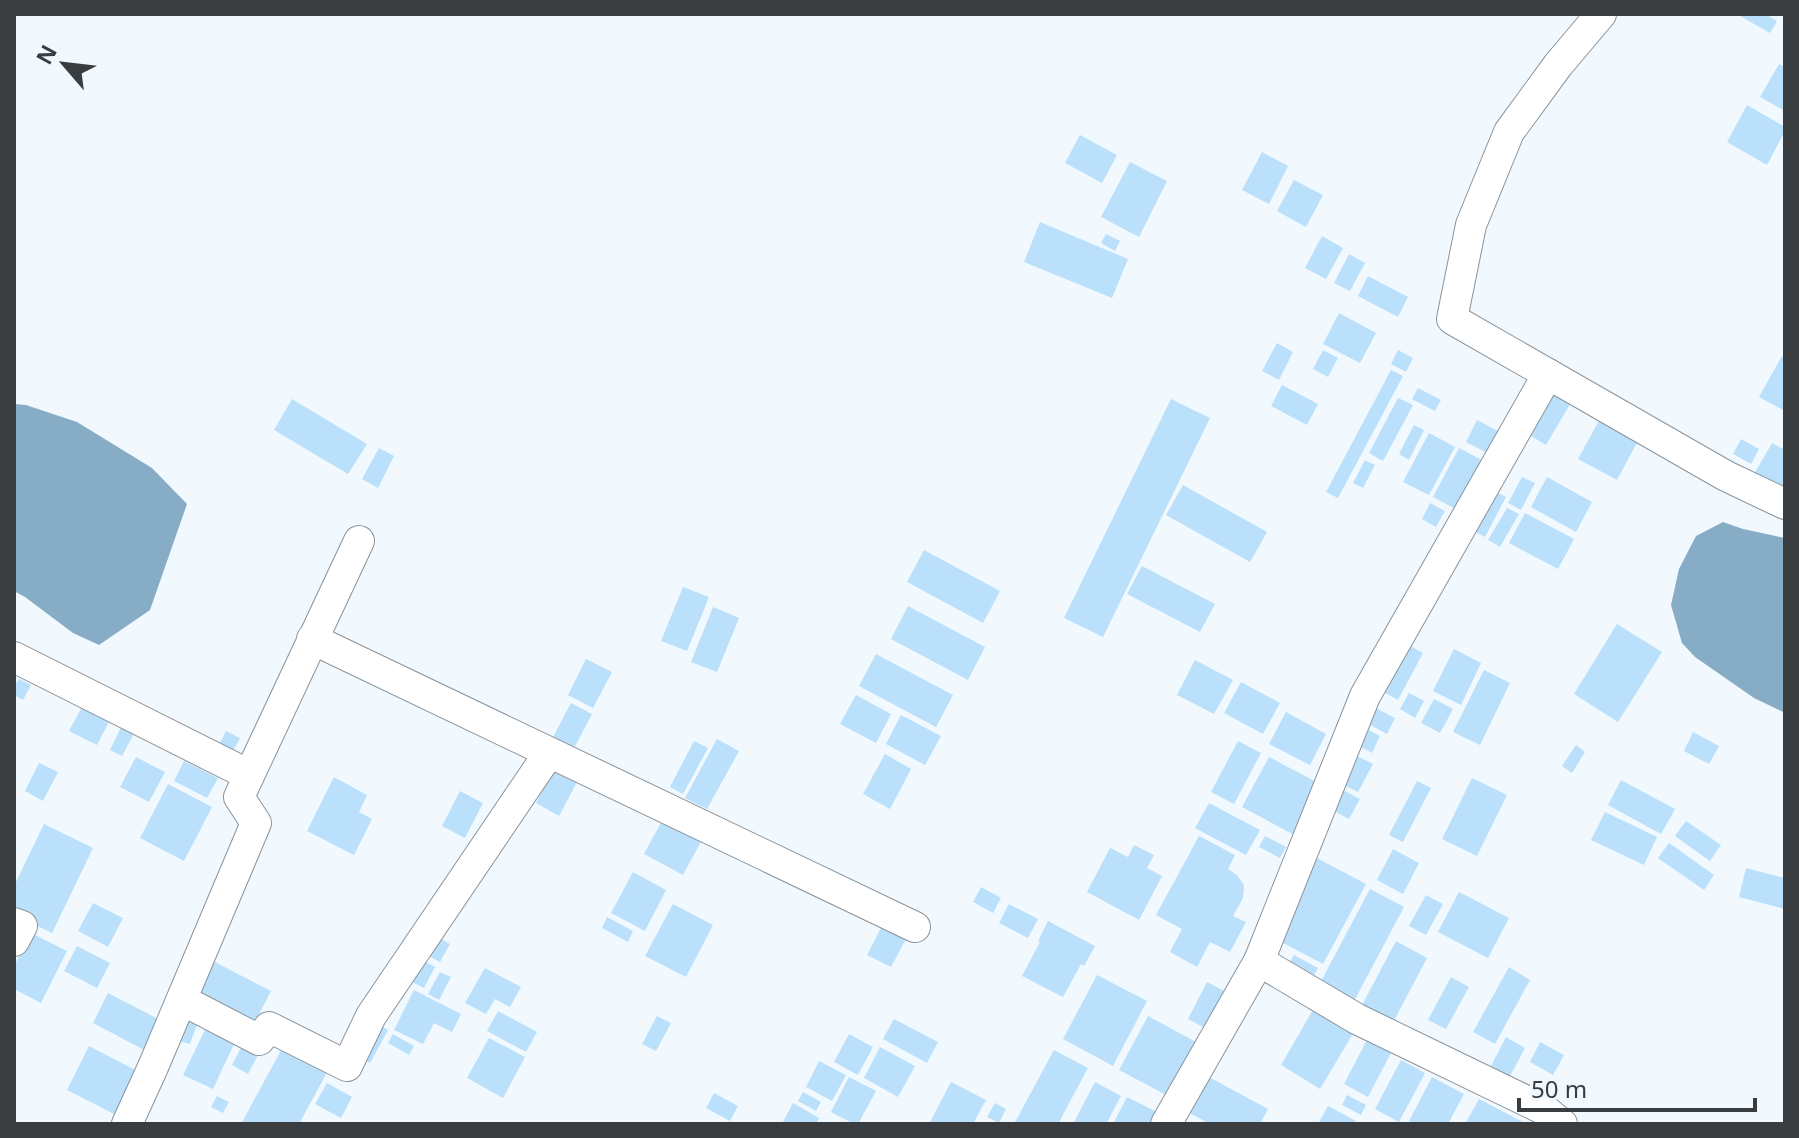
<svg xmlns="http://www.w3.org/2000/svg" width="1799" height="1138" font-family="'Noto Sans',sans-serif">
<rect width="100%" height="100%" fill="#f1f9ff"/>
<g fill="#87acc5">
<path d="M14,404L26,405L77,422L152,468L187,504L150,610L99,645L73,633L25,597L14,591Z"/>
<path d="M1723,522L1743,529L1785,538V713L1754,698L1695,657L1682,643L1671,605L1679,569L1696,536Z"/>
</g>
<g fill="#bae0fb">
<path d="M1742,14H1765L1777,21L1770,33L1740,16Z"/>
<path d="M1779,64L1785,67V111L1760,97Z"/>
<path d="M1747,105L1785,127V131L1767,165L1727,142Z"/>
<path d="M1080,135L1117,155L1102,183L1065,163Z"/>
<path d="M1262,152L1288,166L1269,204L1242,190Z"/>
<path d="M1130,162L1167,181L1139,237L1101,217Z"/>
<path d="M1294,180L1323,195L1306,227L1277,211Z"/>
<path d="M1040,222L1128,259L1112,298L1024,262Z"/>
<path d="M1106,234L1120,241L1115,251L1101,243Z"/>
<path d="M1322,236L1343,248L1326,279L1305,268Z"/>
<path d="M1349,254L1365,263L1350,291L1334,283Z"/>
<path d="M1368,276L1408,297L1398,317L1358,296Z"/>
<path d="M1339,313L1376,333L1360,363L1323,344Z"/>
<path d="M1277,343L1293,352L1279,380L1262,371Z"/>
<path d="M1323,350L1338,358L1328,377L1313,369Z"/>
<path d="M1398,350L1413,358L1406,372L1391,364Z"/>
<path d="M1782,356L1785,358V407L1783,410L1759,397Z"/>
<path d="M1391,370L1403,376L1338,498L1326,492Z"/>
<path d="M1549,384L1573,399L1546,445L1521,430Z"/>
<path d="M1282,385L1318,404L1307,425L1271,406Z"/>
<path d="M1418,388L1441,400L1435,411L1412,399Z"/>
<path d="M1398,398L1413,405L1383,461L1369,453Z"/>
<path d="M292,399L367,444L348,474L274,430Z"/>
<path d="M1171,399L1210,418L1103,637L1064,618Z"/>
<path d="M1601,417L1640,437L1617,480L1578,459Z"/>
<path d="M1477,420L1502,433L1491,455L1466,442Z"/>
<path d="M1414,425L1424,430L1409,460L1399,454Z"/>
<path d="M1429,433L1455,447L1429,495L1403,482Z"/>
<path d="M1741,439L1759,449L1751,464L1733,454Z"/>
<path d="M1772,443L1785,450V494L1753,476Z"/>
<path d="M379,448L394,456L378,488L362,479Z"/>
<path d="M1459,448L1489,464L1463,513L1433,497Z"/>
<path d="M1365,460L1375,465L1363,488L1353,483Z"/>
<path d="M1522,477L1535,483L1521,510L1508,503Z"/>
<path d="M1547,477L1592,502L1576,532L1531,507Z"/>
<path d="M1183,485L1267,532L1250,562L1166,515Z"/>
<path d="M1488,488L1506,497L1485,537L1468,528Z"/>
<path d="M1430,503L1445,511L1436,527L1422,519Z"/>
<path d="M1507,508L1519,514L1500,547L1488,540Z"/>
<path d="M1525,513L1574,539L1558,569L1509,543Z"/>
<path d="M924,550L1000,591L983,623L907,582Z"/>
<path d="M1142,566L1215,604L1200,632L1127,594Z"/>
<path d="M683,587L709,597L687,651L661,641Z"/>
<path d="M908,606L985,647L968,680L891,639Z"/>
<path d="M713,607L739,618L717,672L691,662Z"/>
<path d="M1617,624L1662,652L1618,722L1574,694Z"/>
<path d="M1403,642L1423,653L1398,700L1378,689Z"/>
<path d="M1454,649L1481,663L1461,705L1433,691Z"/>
<path d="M876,654L953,695L936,727L859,686Z"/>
<path d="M586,659L612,672L593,708L568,695Z"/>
<path d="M1195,660L1233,680L1214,714L1177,695Z"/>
<path d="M1484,670L1510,683L1480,745L1453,732Z"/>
<path d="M19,679L31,685L23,700L14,695V687Z"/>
<path d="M1241,682L1280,703L1263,734L1224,713Z"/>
<path d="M1409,693L1424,701L1415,718L1400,709Z"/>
<path d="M856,695L891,714L876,743L840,724Z"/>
<path d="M1434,699L1453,709L1440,733L1421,723Z"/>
<path d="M84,703L111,718L97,745L69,731Z"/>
<path d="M571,703L592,714L572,752L551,741Z"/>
<path d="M1370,705L1395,718L1387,734L1361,720Z"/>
<path d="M1286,712L1326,734L1310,765L1269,744Z"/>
<path d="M901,715L941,736L925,765L886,744Z"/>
<path d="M125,719L138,726L122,756L110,750Z"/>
<path d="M1365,728L1380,736L1372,753L1356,744Z"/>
<path d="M226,731L240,738L232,753L219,745Z"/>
<path d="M1693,732L1719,746L1709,764L1684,751Z"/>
<path d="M717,739L739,751L707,809L685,798Z"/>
<path d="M694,741L708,748L683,794L670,787Z"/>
<path d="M1238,741L1261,753L1234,804L1211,792Z"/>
<path d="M1576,745L1585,752L1572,773L1562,766Z"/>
<path d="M885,754L911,769L890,809L863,794Z"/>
<path d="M1355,755L1373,764L1358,792L1340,783Z"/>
<path d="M136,757L165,772L149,802L120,787Z"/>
<path d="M1269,757L1322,785L1296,836L1242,807Z"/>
<path d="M184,761L218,778L207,798L174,781Z"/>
<path d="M39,763L58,772L43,801L25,791Z"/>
<path d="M554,768L578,780L559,816L536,803Z"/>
<path d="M334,777L367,795L359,812L372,819L354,855L307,831Z"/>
<path d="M1472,778L1507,795L1477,856L1442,839Z"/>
<path d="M1621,780L1675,809L1661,834L1608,805Z"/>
<path d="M1417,781L1431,788L1403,842L1389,835Z"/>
<path d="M168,784L212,807L184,861L140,838Z"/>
<path d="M1337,787L1360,799L1349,819L1327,807Z"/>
<path d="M460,791L483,803L465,838L442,826Z"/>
<path d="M1209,803L1260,830L1246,855L1195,828Z"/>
<path d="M1605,812L1657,837L1644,865L1591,840Z"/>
<path d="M664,817L703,838L683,875L644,854Z"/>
<path d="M1686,821L1721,845L1710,861L1675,836Z"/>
<path d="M44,824L93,848L52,933L14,915V886Z"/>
<path d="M1199,836L1235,855L1228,869L1237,875L1244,885L1243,898L1233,916L1246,922L1230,952L1210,942L1197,967L1170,952L1182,929L1156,915Z"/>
<path d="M1265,836L1286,847L1280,858L1259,847Z"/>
<path d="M1669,843L1714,875L1704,890L1658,858Z"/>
<path d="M1134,845L1154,855L1147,868L1162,876L1139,920L1087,892L1110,848L1128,857Z"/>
<path d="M1393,849L1419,863L1403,894L1377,880Z"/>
<path d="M1313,856L1366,884L1323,964L1270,936Z"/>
<path d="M1746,868L1785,878V909L1739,897Z"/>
<path d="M633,872L666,890L645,931L611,913Z"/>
<path d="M981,887L1001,898L993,913L973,902Z"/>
<path d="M1370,889L1404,907L1352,1005L1318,987Z"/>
<path d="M1459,892L1509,918L1488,958L1438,932Z"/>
<path d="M1426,895L1443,904L1426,935L1409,926Z"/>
<path d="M93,903L123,918L108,947L78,931Z"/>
<path d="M673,904L713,925L686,977L645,956Z"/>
<path d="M1009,904L1038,919L1028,938L999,923Z"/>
<path d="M607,917L633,931L628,942L602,928Z"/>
<path d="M1048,921L1095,946L1084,966L1081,964L1063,997L1022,976L1040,942L1038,941Z"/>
<path d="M882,926L906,939L891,967L867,955Z"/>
<path d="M31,933L67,951L41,1003L14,989V966Z"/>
<path d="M433,934L450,944L440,962L423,953Z"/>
<path d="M1396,941L1427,958L1390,1028L1359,1011Z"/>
<path d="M77,946L110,963L97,988L64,971Z"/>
<path d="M1294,955L1318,968L1309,984L1285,971Z"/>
<path d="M207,958L271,991L253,1026L189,993Z"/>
<path d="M420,959L435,967L424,988L409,980Z"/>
<path d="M1509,967L1530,980L1495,1044L1473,1032Z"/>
<path d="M485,968L521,987L510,1007L495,999L486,1014L465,1003Z"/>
<path d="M440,972L451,977L439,1000L428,994Z"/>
<path d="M1097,975L1147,1001L1113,1066L1063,1039Z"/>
<path d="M1451,977L1469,987L1446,1029L1428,1020Z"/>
<path d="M1207,982L1228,993L1209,1030L1188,1019Z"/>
<path d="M414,990L461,1014L452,1032L434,1023L423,1044L394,1030Z"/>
<path d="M108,993L166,1023L150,1053L93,1023Z"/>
<path d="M1317,1003L1357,1027L1320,1089L1281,1065Z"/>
<path d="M498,1011L537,1032L526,1052L487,1031Z"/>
<path d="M188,1012L200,1016L190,1044L178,1041Z"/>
<path d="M657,1016L671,1023L656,1051L642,1044Z"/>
<path d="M1148,1016L1198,1043L1170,1097L1119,1070Z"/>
<path d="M894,1019L938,1042L927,1063L883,1039Z"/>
<path d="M375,1023L388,1030L370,1063L357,1055Z"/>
<path d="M205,1030L234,1044L213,1089L183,1075Z"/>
<path d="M393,1034L414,1046L409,1055L388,1043Z"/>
<path d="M849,1034L873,1047L858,1075L834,1062Z"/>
<path d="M1506,1037L1525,1048L1510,1076L1491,1066Z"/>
<path d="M489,1038L525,1057L503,1098L467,1078Z"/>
<path d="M1367,1040L1391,1053L1368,1097L1344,1084Z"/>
<path d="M244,1042L260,1051L248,1074L232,1065Z"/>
<path d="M1540,1042L1564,1055L1553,1075L1530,1062Z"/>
<path d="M285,1043L330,1067L299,1124H241Z"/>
<path d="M89,1046L139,1072L116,1115L67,1090Z"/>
<path d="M880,1047L915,1066L898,1097L864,1078Z"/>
<path d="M1054,1050L1088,1068L1058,1124H1020L1015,1122Z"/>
<path d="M1401,1060L1425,1073L1399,1122L1375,1109Z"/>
<path d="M819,1061L846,1075L832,1101L806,1087Z"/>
<path d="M1207,1076L1268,1109L1260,1124H1210L1188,1112Z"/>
<path d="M849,1077L876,1091L858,1124H854L831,1112Z"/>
<path d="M1432,1077L1464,1094L1448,1124H1415L1409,1121Z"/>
<path d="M951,1082L986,1100L973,1124H929Z"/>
<path d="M1095,1082L1121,1096L1106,1124H1073Z"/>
<path d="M327,1083L352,1097L341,1118L315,1104Z"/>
<path d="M803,1092L821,1102L816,1111L798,1101Z"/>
<path d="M714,1093L738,1106L730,1121L706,1108Z"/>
<path d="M1347,1095L1366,1105L1361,1115L1342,1105Z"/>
<path d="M217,1096L229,1102L223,1113L211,1107Z"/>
<path d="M1127,1097L1163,1115L1158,1124H1113Z"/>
<path d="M1479,1099L1527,1124H1465Z"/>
<path d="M793,1103L819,1118L816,1124H782Z"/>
<path d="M995,1103L1006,1109L999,1123L987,1117Z"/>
<path d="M1328,1106L1356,1121L1354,1124H1318Z"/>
</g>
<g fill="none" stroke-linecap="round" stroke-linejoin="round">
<g stroke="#8a939a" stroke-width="32">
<g id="street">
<path d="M1601,14L1558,65L1509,132L1471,225L1452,319L1726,476L1785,504"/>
<path d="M312,639L915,927"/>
<path d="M14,657L249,775"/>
<path d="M14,923L22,926L14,941"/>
<path d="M1259,961L1365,696L1548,374"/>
<path d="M182,1000L259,1040L269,1027L347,1066L371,1016L549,753"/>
<path d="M127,1124L153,1067L256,823L239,797L359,541"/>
<path d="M1166,1124L1259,961L1357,1019L1545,1110L1562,1124"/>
</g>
</g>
<use href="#street" stroke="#fff" stroke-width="30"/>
</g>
<rect width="1799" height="1138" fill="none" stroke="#393d40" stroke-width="32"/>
<g transform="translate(64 64) rotate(298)" stroke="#f1f9ff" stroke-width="6" paint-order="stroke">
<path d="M0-6L14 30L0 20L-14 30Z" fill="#393d40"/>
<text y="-12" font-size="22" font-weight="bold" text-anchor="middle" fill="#393d40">N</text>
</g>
<path d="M1519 1098v12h236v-12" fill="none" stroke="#393d40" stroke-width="4"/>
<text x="1531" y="1098" font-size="24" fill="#393d40" stroke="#f1f9ff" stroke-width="6" paint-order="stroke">50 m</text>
</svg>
